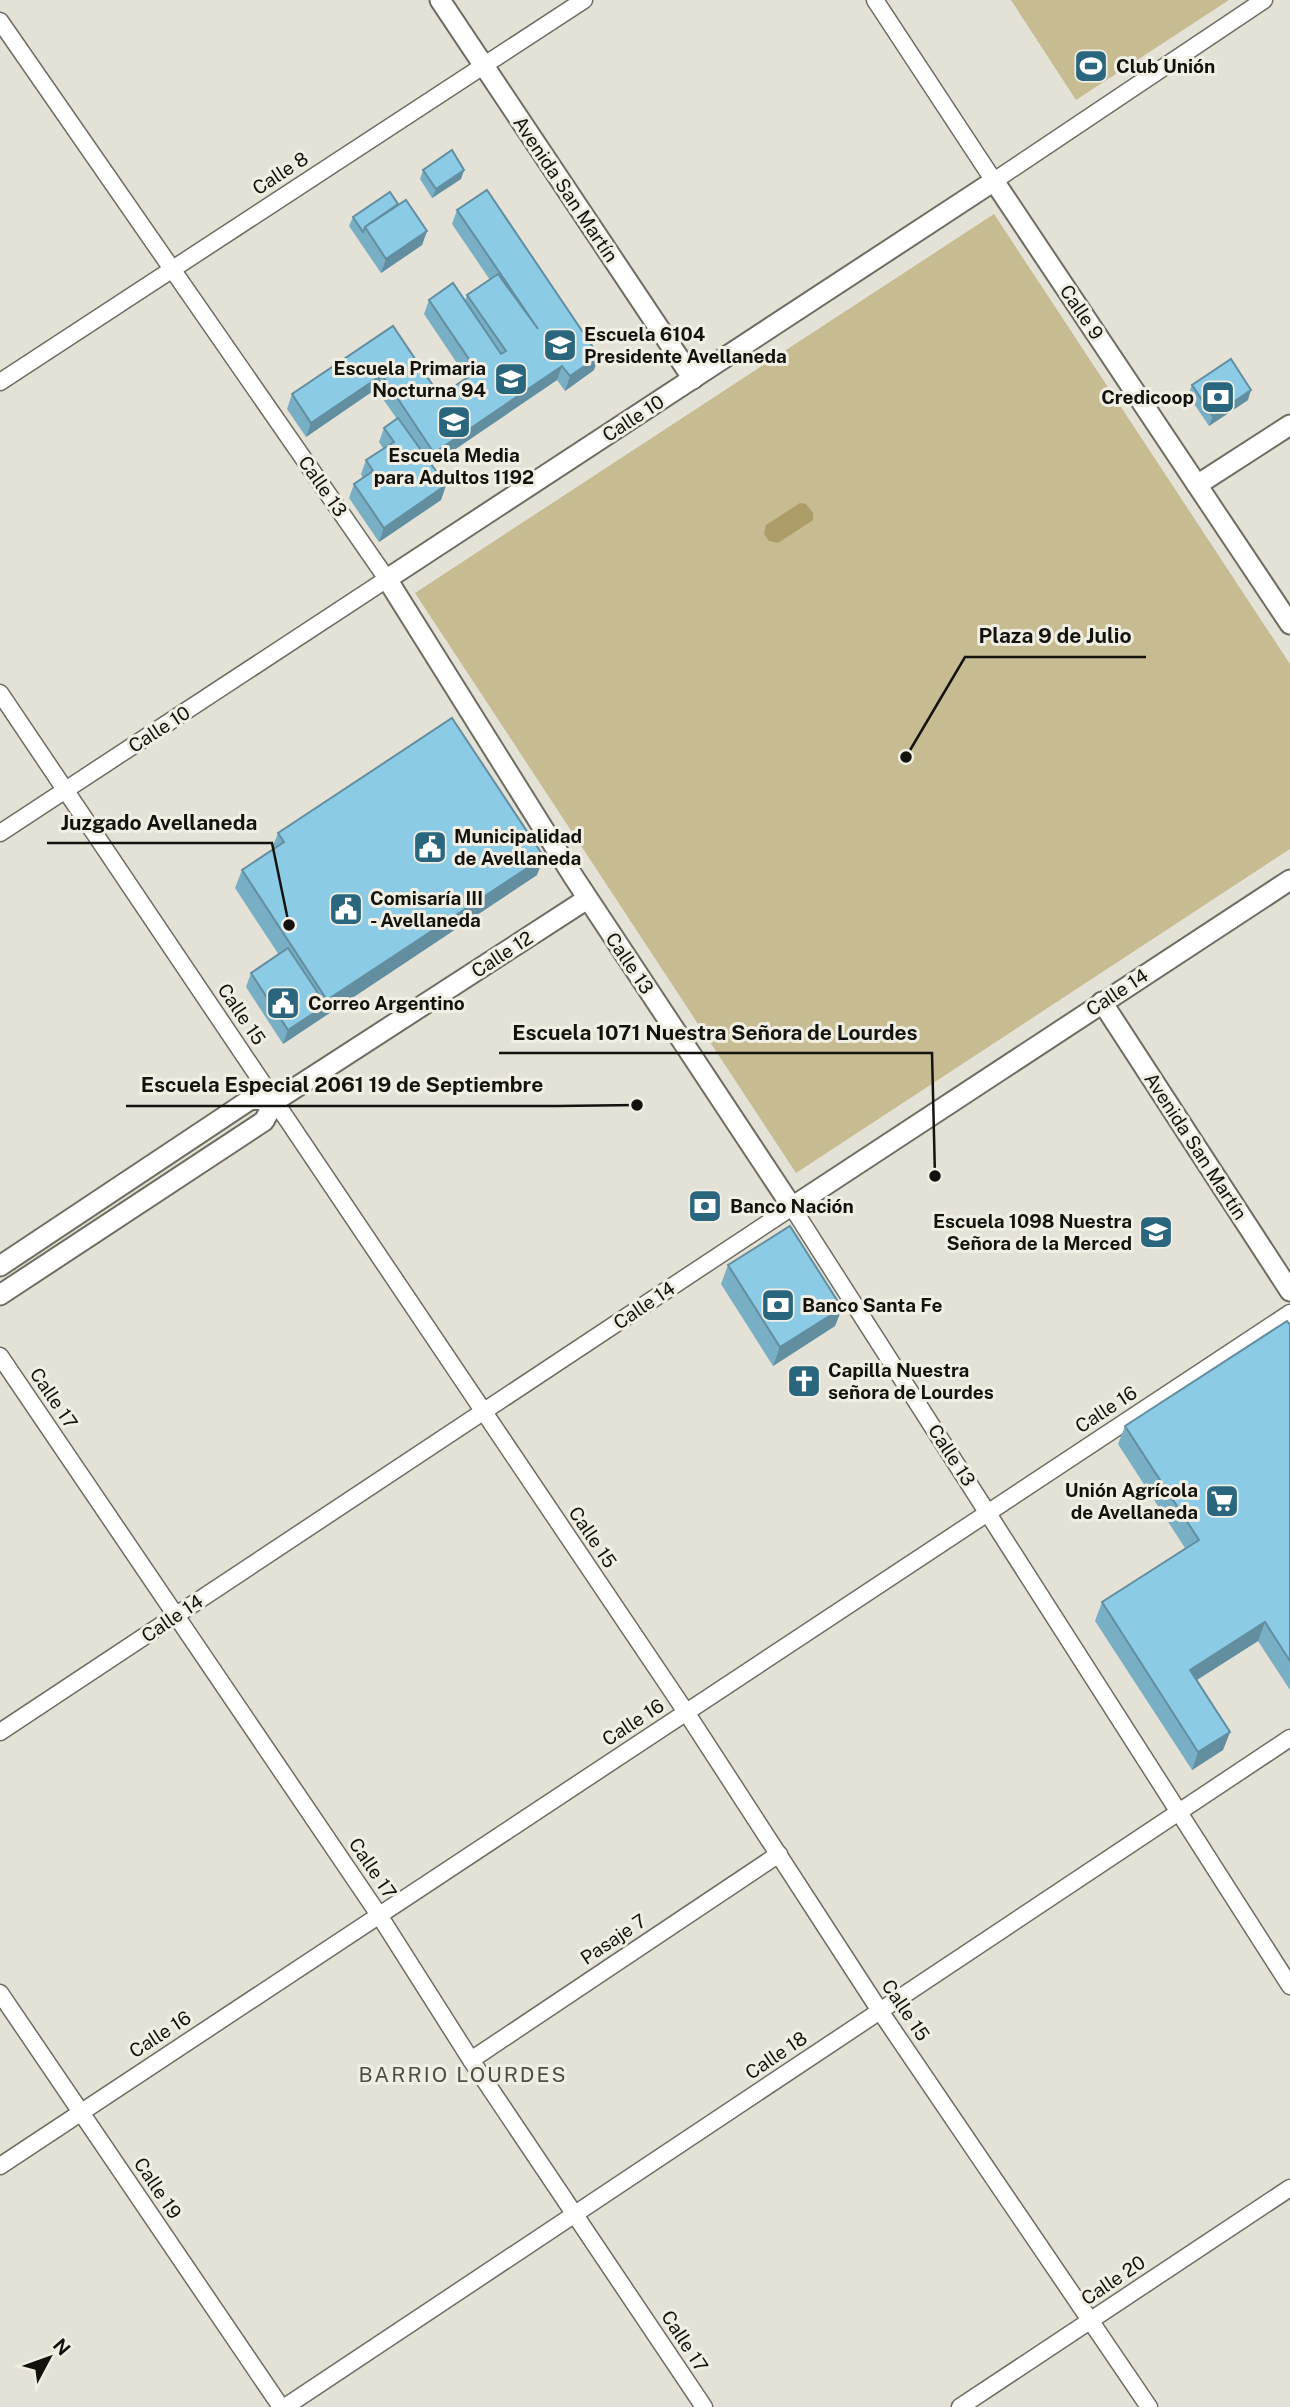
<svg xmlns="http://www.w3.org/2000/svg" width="1290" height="2407" font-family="'Public Sans',sans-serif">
<rect width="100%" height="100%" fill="#e4e1d6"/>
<g fill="#c7bb92">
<path d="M1011,0H1229L1076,100Z"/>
<path d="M994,214L1290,664V849L796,1173L415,593Z"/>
</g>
<path fill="#ac9c67" d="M800,503L806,504L813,513V520L778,543L769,541L764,534L766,525Z"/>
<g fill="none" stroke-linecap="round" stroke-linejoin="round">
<g stroke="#6f6c62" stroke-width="19">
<g id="minor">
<path d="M875,0L994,181L1264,0"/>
<path d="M0,21L387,579L0,833"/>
<path d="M0,382L584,0"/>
<path d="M0,693L686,1712L880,2011L1149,2407"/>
<path d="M0,1356L379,1915L471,2060L704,2407"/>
<path d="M0,1732L792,1207L1290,1986"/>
<path d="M0,1993L281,2407"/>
<path d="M471,2060L779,1854"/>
<path d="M0,2166L1290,1313"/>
<path d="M285,2407L1290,1738"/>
<path d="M960,2407L1290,2188"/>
</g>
</g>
<g stroke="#6f6c62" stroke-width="23">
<g id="tertiary">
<path d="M440,0L693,379"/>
<path d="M1197,485L1290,425"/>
<path d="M1290,624L994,181L387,579L573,876L792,1207L1290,880"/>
<path d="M1102,1002L1290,1291"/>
<path d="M0,1266L251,1099L275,1101"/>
<path d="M0,1295L264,1121L275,1101L587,899"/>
</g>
</g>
<use href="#minor" stroke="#fff" stroke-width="16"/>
<use href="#tertiary" stroke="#fff" stroke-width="19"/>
</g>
<g fill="#78afc5">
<path d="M423,170H464L461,179L432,198L420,179Z"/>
<path d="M398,204L427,231L422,245L381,273L349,226L353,217Z"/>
<path d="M457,210L594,370L565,391L557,380L432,465L446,485L441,500L379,542L349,498L354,484L363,478L361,474L366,460L383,448L379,442L384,428L397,419L376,389L306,437L287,409L292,394L393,326L440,396L467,378L424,314L429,300L465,301L467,295L490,280L452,224Z"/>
<path d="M1192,385L1248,400L1209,426L1188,395Z"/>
<path d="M278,833L537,875L283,1044L246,987L251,973L279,955L235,888L242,870L271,851Z"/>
<path d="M728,1265L842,1308L835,1326L773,1366L721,1284Z"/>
<path d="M1290,1325V1690L1258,1641L1197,1680L1230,1732L1223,1750L1192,1770L1095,1621L1102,1602L1185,1548L1118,1444L1125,1426Z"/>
</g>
<g fill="#628ea0">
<path d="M464,170L461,179L432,198L436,189Z"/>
<path d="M427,231L422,245L381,273L386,259Z"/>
<path d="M599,356L594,370L565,391L570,376Z"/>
<path d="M562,366L557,380L429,467L434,453Z"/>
<path d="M382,375L376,389L306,437L311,423Z"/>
<path d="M1251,390L1248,400L1209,426L1213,416Z"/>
<path d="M446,485L441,500L379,542L384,528Z"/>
<path d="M544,857L537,875L283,1044L288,1030L326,1005L327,1000Z"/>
<path d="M842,1308L835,1326L773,1366L780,1347Z"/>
<path d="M1265,1622L1258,1641L1184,1688L1190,1670Z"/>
<path d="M1230,1732L1223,1750L1192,1770L1198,1752Z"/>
</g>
<g fill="#8ccbe5" stroke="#628ea0" stroke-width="2">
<path d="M452,150L464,170L436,189L423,170Z"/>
<path d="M487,190L599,356L570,376L562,366L434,453L382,375L311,423L292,394L393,326L440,396L477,371L429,300L453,283L501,354L506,351L467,295L498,274L538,329L457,210Z"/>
<path d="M390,192L398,204L365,227L363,232L353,217Z"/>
<path d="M406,200L427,231L386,259L365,227Z"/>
<path d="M1231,359L1251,390L1213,416L1192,385Z"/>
<path d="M398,418L446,485L384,528L354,484L373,471L366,460L394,442L384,428Z"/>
<path d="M452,718L544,857L327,1000L242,870L284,842L278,833Z"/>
<path d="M288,948L326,1005L288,1030L251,973Z"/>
<path d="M790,1226L842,1308L780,1347L728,1265Z"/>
<path d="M1287,1321L1290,1325V1661L1265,1622L1190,1670L1230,1732L1198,1752L1102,1602L1199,1540L1125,1426Z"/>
</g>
<defs>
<g id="stadium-square" transform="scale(1.75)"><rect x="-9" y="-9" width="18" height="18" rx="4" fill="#2a667d" stroke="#f1eee3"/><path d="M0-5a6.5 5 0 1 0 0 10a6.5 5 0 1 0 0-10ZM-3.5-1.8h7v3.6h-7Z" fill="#fff"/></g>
<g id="school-square" transform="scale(1.75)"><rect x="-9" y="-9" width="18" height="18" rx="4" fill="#2a667d" stroke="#f1eee3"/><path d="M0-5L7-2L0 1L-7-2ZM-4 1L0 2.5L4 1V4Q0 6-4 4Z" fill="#fff"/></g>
<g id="bank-square" transform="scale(1.75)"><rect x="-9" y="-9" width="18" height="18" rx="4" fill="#2a667d" stroke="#f1eee3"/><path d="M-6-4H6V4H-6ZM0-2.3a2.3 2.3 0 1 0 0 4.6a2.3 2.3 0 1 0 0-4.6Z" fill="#fff"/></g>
<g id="civic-square" transform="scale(1.75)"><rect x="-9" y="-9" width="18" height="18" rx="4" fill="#2a667d" stroke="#f1eee3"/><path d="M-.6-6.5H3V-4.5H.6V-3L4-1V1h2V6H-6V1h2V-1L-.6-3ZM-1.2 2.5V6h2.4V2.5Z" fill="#fff"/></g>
<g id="church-square" transform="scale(1.75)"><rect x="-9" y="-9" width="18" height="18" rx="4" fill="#2a667d" stroke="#f1eee3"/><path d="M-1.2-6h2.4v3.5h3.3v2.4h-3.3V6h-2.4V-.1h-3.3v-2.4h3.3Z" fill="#fff"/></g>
<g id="supermarket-square" transform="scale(1.75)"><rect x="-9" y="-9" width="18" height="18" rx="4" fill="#2a667d" stroke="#f1eee3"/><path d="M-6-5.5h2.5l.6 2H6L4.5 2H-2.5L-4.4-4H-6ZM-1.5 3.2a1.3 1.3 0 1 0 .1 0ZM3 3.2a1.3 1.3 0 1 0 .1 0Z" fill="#fff"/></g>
</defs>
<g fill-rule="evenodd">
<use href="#stadium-square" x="1091" y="66"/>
<use href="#school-square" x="560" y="345"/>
<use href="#school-square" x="511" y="379"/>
<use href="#bank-square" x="1218" y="397"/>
<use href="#school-square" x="454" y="422"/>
<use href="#civic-square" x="430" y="847"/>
<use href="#civic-square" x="346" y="909"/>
<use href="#civic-square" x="283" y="1003"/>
<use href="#bank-square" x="705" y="1206"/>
<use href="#school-square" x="1156" y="1232"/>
<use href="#bank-square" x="778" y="1305"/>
<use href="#church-square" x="804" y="1381"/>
<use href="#supermarket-square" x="1222" y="1501"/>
</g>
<g text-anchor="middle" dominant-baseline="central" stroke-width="6" stroke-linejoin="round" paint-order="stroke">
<g font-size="19" font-weight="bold" fill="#13120e" stroke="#f1eee3" text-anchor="start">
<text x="1116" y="66">Club Unión</text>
<text x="584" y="334">Escuela 6104<tspan x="584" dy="22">Presidente Avellaneda</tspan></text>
<text x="486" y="368" text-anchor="end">Escuela Primaria<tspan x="486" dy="22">Nocturna 94</tspan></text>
<text x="1194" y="397" text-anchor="end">Credicoop</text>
<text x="454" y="455" text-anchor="middle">Escuela Media<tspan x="454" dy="22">para Adultos 1192</tspan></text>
<text x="454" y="836">Municipalidad<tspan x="454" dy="22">de Avellaneda</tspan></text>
<text x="370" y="898">Comisaría III<tspan x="370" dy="22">- Avellaneda</tspan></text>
<text x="308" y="1003">Correo Argentino</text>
<text x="730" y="1206">Banco Nación</text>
<text x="1132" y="1221" text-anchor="end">Escuela 1098 Nuestra<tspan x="1132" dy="22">Señora de la Merced</tspan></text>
<text x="802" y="1305">Banco Santa Fe</text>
<text x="828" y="1370">Capilla Nuestra<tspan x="828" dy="22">señora de Lourdes</tspan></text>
<text x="1198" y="1490" text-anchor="end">Unión Agrícola<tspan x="1198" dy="22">de Avellaneda</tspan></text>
</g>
<g font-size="19" fill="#13120e" stroke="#f1eee3">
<text transform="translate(280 173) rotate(-33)">Calle 8</text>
<text transform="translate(566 189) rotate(56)">Avenida San Martín</text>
<text transform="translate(1082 312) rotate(56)">Calle 9</text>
<text transform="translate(633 418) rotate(-33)">Calle 10</text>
<text transform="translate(323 486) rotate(55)">Calle 13</text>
<text transform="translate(159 729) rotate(-33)">Calle 10</text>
<text transform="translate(502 954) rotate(-33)">Calle 12</text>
<text transform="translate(630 963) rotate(56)">Calle 13</text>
<text transform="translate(1117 992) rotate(-33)">Calle 14</text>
<text transform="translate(242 1014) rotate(56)">Calle 15</text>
<text transform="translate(1196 1146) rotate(57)">Avenida San Martín</text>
<text transform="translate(644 1305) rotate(-34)">Calle 14</text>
<text transform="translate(54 1398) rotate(56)">Calle 17</text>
<text transform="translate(1106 1409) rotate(-33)">Calle 16</text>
<text transform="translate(952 1455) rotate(57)">Calle 13</text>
<text transform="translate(593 1537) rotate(56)">Calle 15</text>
<text transform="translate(172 1618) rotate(-34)">Calle 14</text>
<text transform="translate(633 1722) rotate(-33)">Calle 16</text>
<text transform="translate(373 1868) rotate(56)">Calle 17</text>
<text transform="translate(613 1939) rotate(-34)">Pasaje 7</text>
<text transform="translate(906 2010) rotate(56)">Calle 15</text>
<text transform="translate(160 2034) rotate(-33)">Calle 16</text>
<text transform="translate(776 2055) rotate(-34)">Calle 18</text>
<text transform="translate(158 2188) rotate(56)">Calle 19</text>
<text transform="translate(1113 2280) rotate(-34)">Calle 20</text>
<text transform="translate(685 2341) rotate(57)">Calle 17</text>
</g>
<g font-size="21" letter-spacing="2" fill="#4f4d44" stroke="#f1eee3">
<text x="463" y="2074">BARRIO LOURDES</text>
</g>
</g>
<path fill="none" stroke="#13120e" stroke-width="2.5" d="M906 757L965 657H1146M289 925L272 843H47M935 1176L932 1053H499M637 1105L557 1106H126"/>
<g fill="#13120e" stroke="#f1eee3" stroke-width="2.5">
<circle cx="906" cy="757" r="7"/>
<circle cx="289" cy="925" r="7"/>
<circle cx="935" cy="1176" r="7"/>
<circle cx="637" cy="1105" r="7"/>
</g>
<g font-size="21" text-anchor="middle" font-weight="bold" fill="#13120e" stroke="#f1eee3" stroke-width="6" stroke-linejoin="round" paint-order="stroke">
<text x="1055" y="643">Plaza 9 de Julio</text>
<text x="159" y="830">Juzgado Avellaneda</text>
<text x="715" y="1040">Escuela 1071 Nuestra Señora de Lourdes</text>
<text x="342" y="1092">Escuela Especial 2061 19 de Septiembre</text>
</g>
<g transform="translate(49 2358) rotate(49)" stroke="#f1eee3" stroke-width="5" paint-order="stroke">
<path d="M0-5L12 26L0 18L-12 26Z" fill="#13120e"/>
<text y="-10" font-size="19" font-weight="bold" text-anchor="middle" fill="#13120e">N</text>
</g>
</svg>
